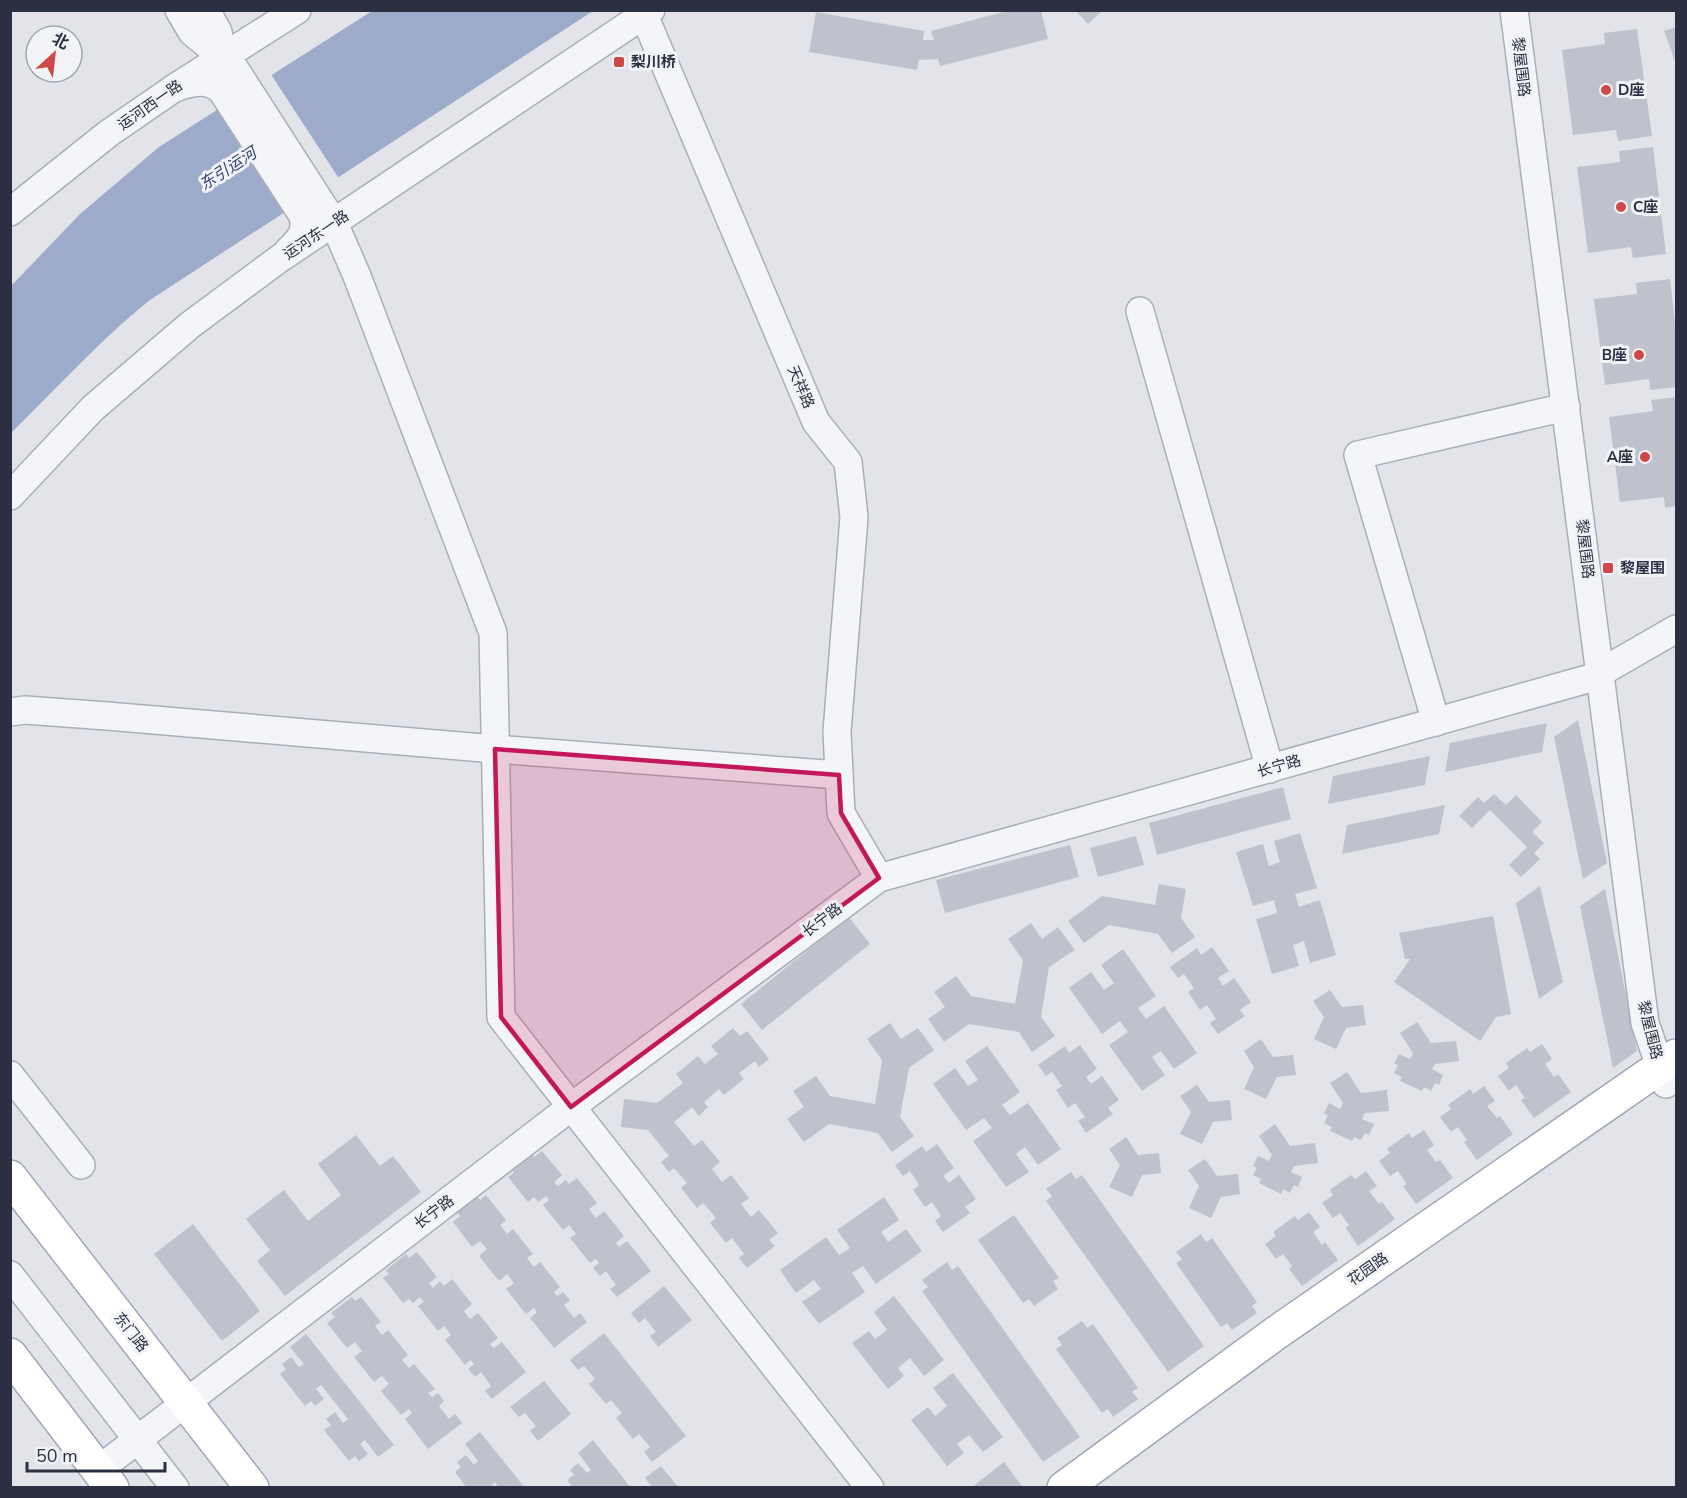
<svg xmlns="http://www.w3.org/2000/svg" width="1687" height="1498" font-family="'Nunito Sans','Noto Sans SC',sans-serif">
<rect width="100%" height="100%" fill="#e2e4ea"/>
<path fill="#9dabca" d="M372,11H593L150,300C100,340 57,388 11,433V286L80,214L159,147Z"/>
<path fill="#e2e4ea" d="M270,73L340,180L286,216L215,107Z"/>
<g fill="#bfc2cd">
<path d="M1011,10H1041L1048,39L940,66L938,59L919,60L917,70L809,52L816,12L924,31L923,40H934L931,31Z"/>
<path d="M1075,10H1103L1088,24Z"/>
<path d="M1676,27V64L1664,31Z"/>
<path d="M1637,29L1652,136L1618,141L1616,130L1573,135L1562,50L1605,44L1604,33Z"/>
<path d="M1653,147L1666,254L1633,258L1631,247L1588,253L1577,167L1620,162L1619,151Z"/>
<path d="M1670,279L1676,331V387L1650,390L1649,379L1605,385L1594,299L1637,294L1636,283Z"/>
<path d="M1676,397V506L1665,508L1664,497L1620,502L1609,417L1653,411L1651,400Z"/>
<path d="M1578,720L1607,863L1583,879L1554,737Z"/>
<path d="M1547,723L1542,752L1445,772L1450,743Z"/>
<path d="M1430,756L1425,785L1328,804L1333,776Z"/>
<path d="M1283,787L1291,819L1157,855L1149,823Z"/>
<path d="M1494,794L1506,805L1516,795L1542,822L1532,832L1544,843L1534,853L1540,859L1521,877L1509,865L1527,847L1490,810L1472,828L1459,816L1478,797L1484,803Z"/>
<path d="M1445,805L1439,834L1342,854L1347,825Z"/>
<path d="M1300,833L1317,888L1295,894L1299,907L1320,900L1336,955L1310,963L1304,941L1293,945L1299,966L1272,974L1256,919L1277,913L1274,900L1253,906L1236,852L1263,844L1269,866L1280,862L1274,841Z"/>
<path d="M1136,836L1144,865L1098,877L1090,848Z"/>
<path d="M1070,845L1079,877L945,913L936,880Z"/>
<path d="M1159,884L1186,889L1181,918L1195,937L1172,953L1158,934L1109,925L1084,943L1068,921L1102,896L1155,905Z"/>
<path d="M1540,886L1563,982L1539,999L1516,903Z"/>
<path d="M1605,889L1637,1051L1613,1068L1580,906Z"/>
<path d="M1493,916L1511,1014L1496,1017L1480,1041L1394,982L1410,959H1405L1399,933Z"/>
<path d="M849,917L870,944L762,1030L741,1004Z"/>
<path d="M1031,923L1042,939L1058,927L1075,950L1049,967L1041,1017L1055,1036L1032,1052L1019,1032L969,1024L944,1042L928,1019L945,1007L934,992L956,976L971,996L1015,1004L1023,960L1008,939Z"/>
<path d="M1212,947L1229,971L1218,978L1223,986L1234,978L1251,1002L1240,1010L1245,1016L1218,1034L1210,1023L1216,1019L1207,1005L1200,1010L1188,992L1194,988L1184,974L1178,978L1170,967L1197,948L1201,955Z"/>
<path d="M1123,949L1156,996L1138,1008L1146,1019L1164,1006L1197,1053L1174,1069L1161,1051L1152,1057L1165,1075L1142,1091L1109,1045L1128,1032L1120,1021L1102,1034L1069,988L1091,972L1104,990L1114,983L1101,965Z"/>
<path d="M1330,990L1342,1007L1363,1005L1366,1025L1346,1028L1336,1049L1314,1039L1324,1017L1313,1001Z"/>
<path d="M1417,1022L1431,1043L1456,1041L1459,1061L1435,1064L1432,1069L1443,1075L1439,1085L1435,1083L1431,1091L1424,1087L1422,1091L1400,1081L1402,1077L1394,1073L1398,1065L1394,1064L1399,1054L1410,1059L1413,1053L1400,1033Z"/>
<path d="M890,1023L901,1039L918,1028L934,1050L909,1068L900,1117L914,1136L892,1152L878,1133L829,1124L804,1142L787,1119L804,1107L793,1091L816,1076L830,1096L875,1104L882,1060L867,1039Z"/>
<path d="M733,1028L740,1036L747,1031L769,1059L759,1067L755,1061L739,1073L744,1079L724,1095L719,1089L704,1102L708,1107L699,1116L692,1107L674,1122L694,1146L702,1140L720,1162L712,1169L722,1182L731,1175L749,1198L741,1204L751,1217L759,1210L778,1233L769,1240L775,1246L747,1268L739,1258L744,1254L732,1238L726,1243L710,1223L716,1218L703,1203L697,1208L681,1188L687,1183L674,1168L669,1172L661,1162L669,1156L648,1130L621,1127L624,1099L657,1103L683,1083L676,1074L698,1056L705,1064L718,1054L711,1046Z"/>
<path d="M1261,1039L1273,1057L1293,1055L1296,1075L1277,1077L1266,1099L1244,1089L1254,1067L1244,1051Z"/>
<path d="M1542,1044L1552,1059L1545,1064L1554,1077L1558,1074L1571,1092L1534,1118L1521,1100L1525,1098L1516,1085L1509,1091L1498,1076L1509,1068L1506,1063L1527,1048L1530,1052Z"/>
<path d="M1080,1045L1097,1069L1086,1077L1091,1084L1102,1076L1119,1100L1108,1108L1113,1114L1086,1133L1078,1121L1085,1117L1075,1103L1068,1108L1056,1090L1062,1086L1052,1072L1046,1076L1038,1065L1065,1046L1069,1053Z"/>
<path d="M987,1046L1020,1092L1002,1105L1010,1115L1028,1103L1061,1149L1038,1165L1025,1147L1016,1154L1029,1172L1006,1187L973,1141L992,1128L984,1118L966,1130L933,1084L955,1068L968,1086L978,1080L965,1061Z"/>
<path d="M1347,1072L1361,1093L1387,1090L1389,1111L1365,1113L1362,1119L1374,1124L1369,1135L1365,1133L1361,1140L1354,1137L1352,1141L1330,1131L1332,1127L1324,1123L1328,1115L1324,1114L1329,1103L1340,1109L1343,1103L1330,1083Z"/>
<path d="M1197,1085L1209,1102L1230,1100L1232,1120L1213,1122L1202,1144L1180,1134L1191,1112L1180,1096Z"/>
<path d="M1484,1086L1495,1101L1487,1106L1497,1118L1500,1116L1513,1134L1477,1160L1464,1142L1467,1140L1458,1127L1451,1132L1440,1117L1451,1109L1448,1105L1470,1089L1473,1094Z"/>
<path d="M1275,1124L1290,1146L1315,1143L1318,1163L1294,1166L1291,1172L1302,1177L1298,1187L1294,1185L1290,1193L1283,1189L1281,1194L1259,1183L1261,1179L1253,1175L1257,1168L1253,1166L1258,1156L1269,1161L1272,1155L1259,1136Z"/>
<path d="M1424,1130L1434,1145L1427,1150L1436,1162L1440,1160L1453,1178L1416,1204L1403,1186L1407,1184L1398,1171L1390,1176L1379,1161L1390,1153L1387,1149L1409,1133L1412,1138Z"/>
<path d="M356,1135L380,1166L393,1156L421,1192L285,1296L257,1261L270,1250L246,1219L284,1190L308,1221L341,1195L318,1164Z"/>
<path d="M1126,1137L1138,1155L1159,1153L1161,1173L1142,1175L1132,1197L1109,1187L1120,1165L1109,1149Z"/>
<path d="M937,1144L954,1168L943,1176L949,1183L959,1175L976,1199L965,1207L970,1213L943,1232L935,1221L941,1216L932,1202L925,1207L913,1190L919,1185L910,1171L903,1176L895,1165L922,1146L926,1152Z"/>
<path d="M542,1151L562,1175L554,1182L558,1186L566,1180L569,1184L577,1178L597,1203L589,1209L596,1218L604,1211L624,1236L616,1243L619,1247L627,1241L651,1271L617,1297L610,1289L616,1285L606,1271L600,1276L593,1268L599,1263L596,1259L590,1263L570,1238L576,1234L569,1225L563,1230L543,1205L549,1200L546,1196L538,1202L534,1197L528,1202L508,1177L514,1173L511,1168L531,1152L534,1157Z"/>
<path d="M1205,1159L1217,1176L1238,1174L1240,1194L1221,1197L1211,1218L1189,1208L1199,1186L1188,1170Z"/>
<path d="M1366,1171L1377,1186L1369,1191L1379,1204L1382,1202L1395,1219L1358,1246L1346,1228L1349,1225L1340,1213L1333,1218L1322,1203L1333,1195L1330,1190L1351,1175L1355,1179Z"/>
<path d="M1071,1172L1076,1179L1082,1175L1204,1346L1168,1372L1046,1201L1052,1196L1046,1189Z"/>
<path d="M486,1195L506,1220L500,1225L507,1234L513,1229L533,1254L527,1258L534,1267L540,1262L560,1287L554,1292L557,1296L563,1292L570,1300L564,1305L574,1318L580,1313L587,1322L554,1348L530,1318L537,1312L534,1308L526,1314L506,1289L514,1283L507,1274L499,1281L479,1256L487,1249L480,1241L472,1247L453,1222L460,1216L457,1212L477,1196L480,1200Z"/>
<path d="M884,1197L899,1220L881,1232L888,1242L906,1229L922,1251L876,1284L863,1266L852,1273L865,1292L819,1324L802,1302L821,1289L814,1280L796,1293L780,1270L826,1237L839,1255L850,1248L837,1230Z"/>
<path d="M1309,1212L1320,1227L1313,1232L1322,1245L1325,1242L1338,1260L1302,1286L1289,1269L1292,1266L1283,1254L1276,1259L1265,1244L1276,1236L1273,1232L1295,1216L1298,1220Z"/>
<path d="M1014,1215L1059,1278L1053,1281L1058,1289L1034,1306L1029,1299L1023,1303L978,1240Z"/>
<path d="M193,1224L260,1311L222,1341L154,1254Z"/>
<path d="M1201,1234L1206,1242L1212,1238L1257,1302L1252,1306L1257,1313L1232,1330L1227,1323L1221,1327L1176,1263L1182,1259L1176,1252Z"/>
<path d="M417,1252L437,1277L429,1283L433,1288L440,1281L444,1286L452,1279L472,1304L464,1311L470,1319L478,1313L498,1338L490,1344L494,1348L502,1342L526,1372L492,1399L485,1391L491,1386L481,1372L475,1377L468,1369L474,1364L470,1360L465,1365L445,1340L451,1335L444,1326L438,1331L418,1306L424,1302L420,1297L413,1303L409,1299L403,1303L383,1278L389,1274L386,1270L406,1254L409,1258Z"/>
<path d="M947,1262L952,1270L958,1266L1080,1437L1043,1462L922,1291L928,1287L922,1280Z"/>
<path d="M664,1286L692,1320L658,1347L650,1336L656,1332L645,1318L639,1323L631,1313Z"/>
<path d="M894,1296L944,1360L924,1376L910,1358L898,1368L904,1376L888,1389L852,1343L869,1331L875,1339L887,1330L874,1312Z"/>
<path d="M352,1297L355,1301L361,1297L381,1322L375,1326L382,1335L388,1330L408,1355L402,1360L409,1368L414,1364L435,1389L428,1393L432,1397L438,1393L444,1401L439,1406L449,1419L455,1414L462,1423L428,1449L405,1419L412,1413L409,1409L401,1415L381,1391L389,1384L382,1376L374,1382L354,1357L362,1351L355,1342L347,1348L327,1323L335,1317L331,1313Z"/>
<path d="M1082,1321L1087,1328L1093,1324L1138,1388L1132,1392L1138,1399L1113,1417L1108,1409L1102,1413L1056,1349L1062,1345L1057,1338Z"/>
<path d="M604,1333L686,1436L652,1462L644,1452L650,1447L639,1434L633,1439L616,1418L622,1413L611,1400L606,1404L589,1384L595,1379L584,1366L578,1370L570,1360Z"/>
<path d="M306,1334L394,1445L378,1457L365,1440L360,1444L368,1454L359,1461L355,1456L349,1461L324,1430L331,1425L326,1419L335,1412L343,1423L348,1419L321,1385L316,1389L324,1399L315,1406L311,1401L305,1406L280,1374L286,1369L282,1364L291,1357L299,1367L304,1364L290,1347Z"/>
<path d="M953,1373L1003,1437L983,1452L969,1435L957,1444L964,1453L947,1466L911,1420L928,1407L935,1416L947,1406L933,1388Z"/>
<path d="M544,1381L571,1414L538,1441L530,1431L536,1426L525,1413L519,1417L510,1407Z"/>
<path d="M480,1432L525,1488H499L495,1482L491,1486L492,1488H467L455,1472L461,1467L457,1462L466,1455L474,1465L478,1461L465,1444Z"/>
<path d="M593,1440L631,1488H573L567,1480L574,1475L570,1470L578,1463L587,1473L591,1470L578,1453Z"/>
<path d="M1004,1462L1022,1486L1020,1488H971Z"/>
<path d="M661,1466L679,1488H653L645,1478Z"/>
</g>
<g fill="none" stroke-linecap="round" stroke-linejoin="round">
<g stroke="#abaeb8" stroke-width="30">
<g id="minor">
<path d="M179,10L192,32L233,66L334,223L357,276L493,633L501,1017L870,1488"/>
<path d="M206,10L218,32L223,57"/>
<path d="M1514,10L1645,1023L1666,1084"/>
<path d="M644,15L816,422L848,462L854,517L837,732L841,813L879,878"/>
<path d="M177,87C193,82 209,78 222,91L303,216C307,233 299,240 288,251"/>
<path d="M10,212L109,133L173,89L297,10"/>
<path d="M1140,311L1270,769"/>
<path d="M10,496L93,408L190,325L279,259L651,10"/>
<path d="M10,712L25,710L107,716L495,749L839,775"/>
<path d="M1436,722L1358,455L1566,407"/>
<path d="M10,1075L81,1165"/>
<path d="M10,1275L175,1488"/>
<path d="M98,1470L571,1107L879,878L1591,678L1676,629"/>
</g>
</g>
<g stroke="#a1a6b6" stroke-width="36">
<g id="major">
<path d="M10,1177L252,1488"/>
<path d="M10,1355L112,1488"/>
<path d="M1064,1488L1276,1333L1676,1056"/>
</g>
</g>
<use href="#minor" stroke="#f4f5f8" stroke-width="27"/>
<use href="#major" stroke="#fff" stroke-width="33"/>
</g>
<path fill="#c2185b" fill-opacity="0.2" stroke="#c2185b" stroke-width="4.5" stroke-linejoin="round" d="M495,749L839,775L841,813L879,878L571,1107L501,1017Z"/>
<g fill="#cf4847" stroke="#f1f3f7" stroke-width="2">
<rect x="613" y="56" width="12" height="12" rx="3"/>
<circle cx="1606" cy="90" r="6"/>
<circle cx="1621" cy="207" r="6"/>
<circle cx="1639" cy="355" r="6"/>
<circle cx="1645" cy="457" r="6"/>
<rect x="1602" y="562" width="12" height="12" rx="3"/>
</g>
<g text-anchor="middle" dominant-baseline="central" stroke-width="6" stroke-linejoin="round" paint-order="stroke">
<g font-size="15" font-weight="bold" fill="#2a2f42" stroke="#f1f3f7" text-anchor="start">
<text x="631" y="62">梨川桥</text>
<text x="1618" y="90">D座</text>
<text x="1633" y="207">C座</text>
<text x="1627" y="355" text-anchor="end">B座</text>
<text x="1633" y="457" text-anchor="end">A座</text>
<text x="1620" y="568">黎屋围</text>
</g>
<g font-size="15" fill="#2a2f42" stroke="#f1f3f7">
<text transform="translate(1521 67) rotate(83)">黎屋围路</text>
<text transform="translate(150 105) rotate(-35)">运河西一路</text>
<text transform="translate(316 235) rotate(-34)">运河东一路</text>
<text transform="translate(801 387) rotate(67)">天祥路</text>
<text transform="translate(1585 549) rotate(83)">黎屋围路</text>
<text transform="translate(1279 766) rotate(-16)">长宁路</text>
<text transform="translate(822 920) rotate(-37)">长宁路</text>
<text transform="translate(1650 1030) rotate(76)">黎屋围路</text>
<text transform="translate(434 1212) rotate(-37)">长宁路</text>
<text transform="translate(1368 1269) rotate(-35)">花园路</text>
<text transform="translate(131 1332) rotate(52)">东门路</text>
</g>
<g font-size="16" font-style="italic" fill="#334776" stroke="#f1f3f7">
<text transform="translate(228 169) rotate(-33)">东引运河</text>
</g>
</g>
<rect width="1687" height="1498" fill="none" stroke="#2a2f42" stroke-width="24"/>
<g transform="translate(54 54) rotate(27)"><circle r="28" fill="#f1f3f7" stroke="#a1a5af" stroke-width="1.5"/>
<path d="M0-4.5L10 22L0 15L-10 22Z" fill="#cf4847"/>
<text y="-9" font-size="16" font-weight="bold" text-anchor="middle" fill="#2a2f42">北</text>
</g>
<path d="M27 1462v9h138v-9" fill="none" stroke="#2a2f42" stroke-width="3"/>
<text x="36" y="1462" font-size="18" fill="#2a2f42" stroke="#f1f3f7" stroke-width="4.5" paint-order="stroke">50 m</text>
</svg>
